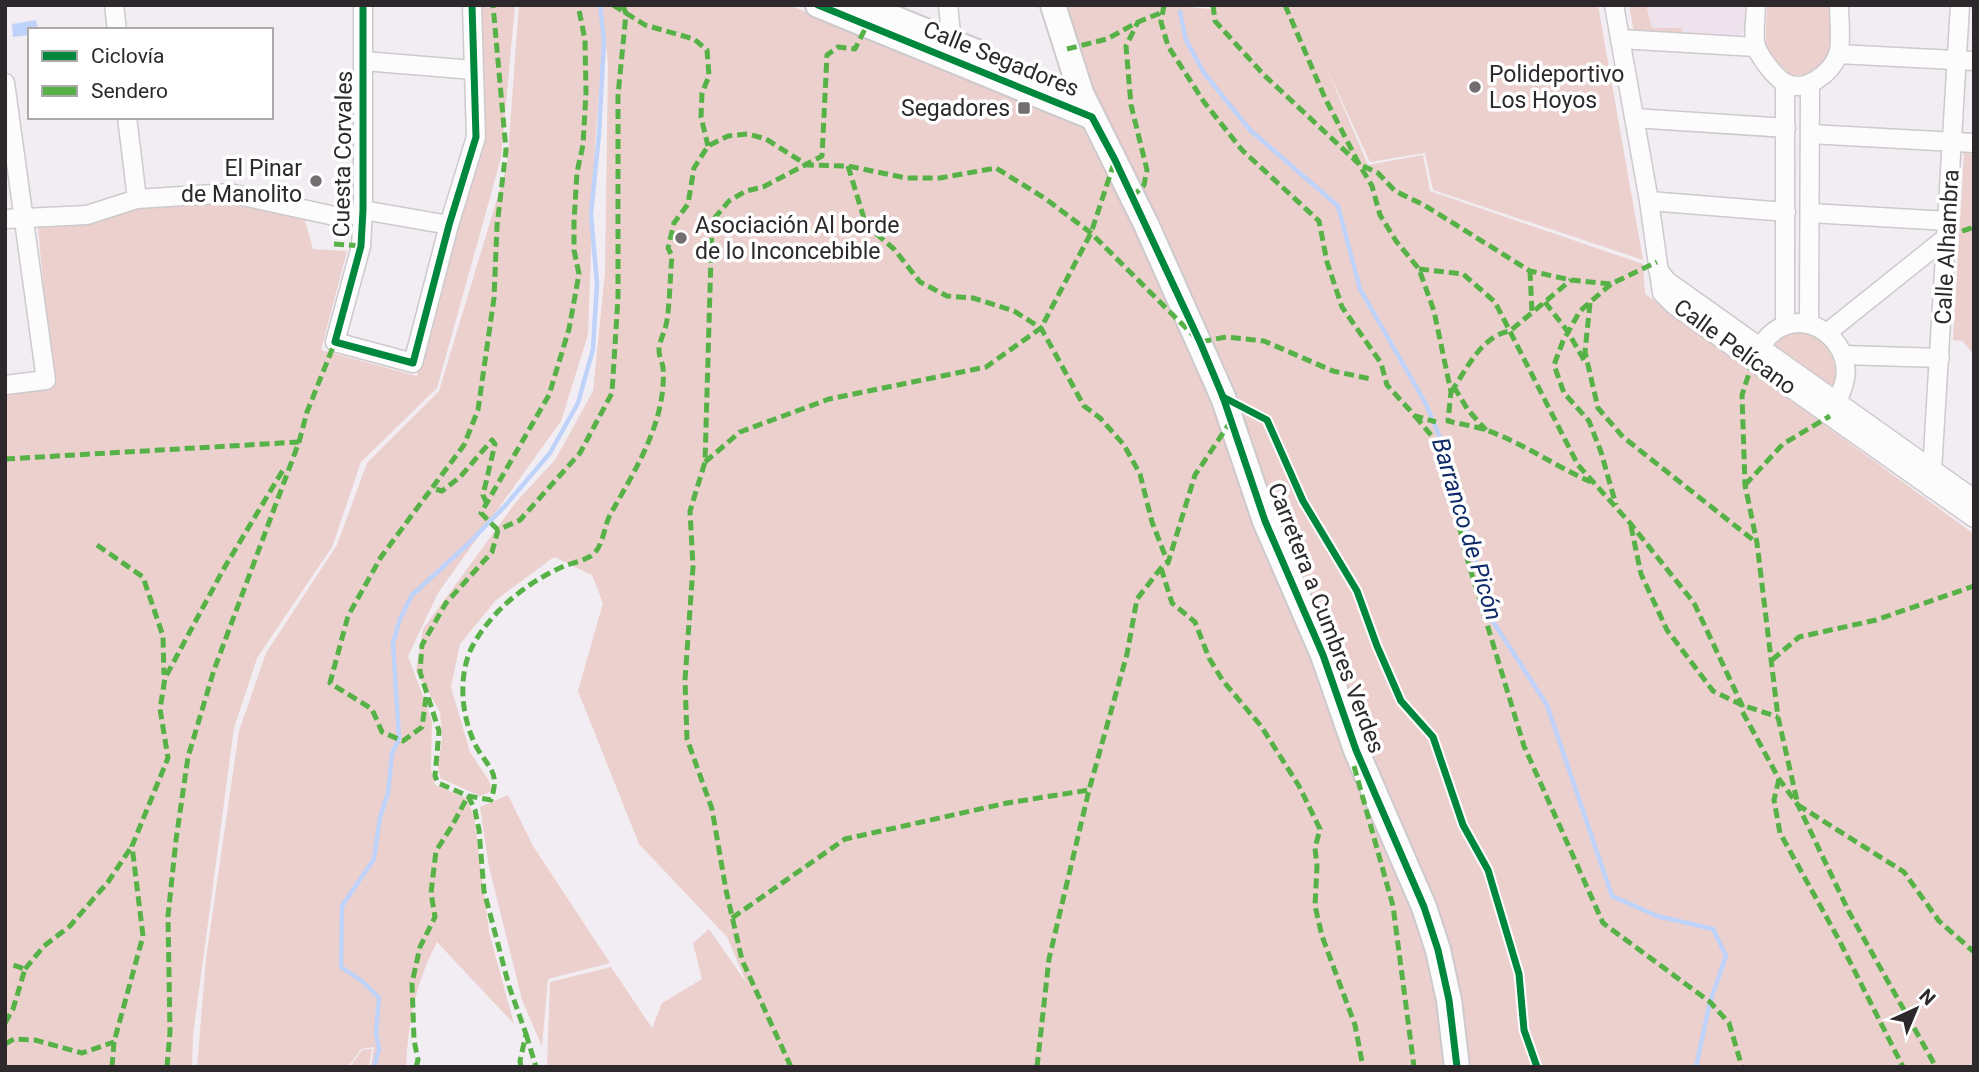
<svg xmlns="http://www.w3.org/2000/svg" width="1979" height="1072" font-family="Roboto,sans-serif">
<rect width="100%" height="100%" fill="#f2edf2"/>
<path fill="#eee2ed" d="M1629,5H1747V26L1739,37L1634,32Z"/>
<g fill="#ebd0cd">
<path d="M482,5H515L501,158L437,388L361,462L332,547L257,658L234,728L193,1035L192,1067H5V384L52,380L38,227L92,222L152,204L231,198L303,214L313,249L347,251L321,350L417,376L481,139Z"/>
<path d="M519,5H599L603,39L595,144L588,335L561,421L438,593L408,656L432,721L431,770L435,785L466,798L474,816L489,932L514,1024L437,942C416,982 408,1021 406,1067H371L374,1047L361,1049L348,1067H197L206,958L239,731L266,653L337,545L367,463L439,391L507,166Z"/>
<path d="M602,5H789L1091,127L1058,5H1165L1211,9L1215,5H1598L1643,260L1433,190L1425,153L1370,162L1326,67L1368,165L1423,155L1430,191L1643,264L1645,294L1974,534V1067H547L550,982L611,967L652,1028L662,1003L702,979L693,943L709,929L747,984L727,937L639,844L578,691L603,603L592,575L554,557L496,600L460,644L451,687L470,752L489,781L492,791L480,796L440,778L438,765L442,739L440,712L416,671L423,629L516,502L555,460L593,391L605,272L608,64Z"/>
<path d="M1629,5H1646L1652,28H1682V34L1634,32Z"/>
<path d="M1767,5H1831C1831,34 1836,77 1796,75C1786,75 1774,69 1770,59C1763,43 1767,22 1767,5Z"/>
<path d="M1964,153L1974,154V355L1963,341L1953,340Z"/>
<path d="M1789,331L1817,333L1840,362L1835,388L1773,344Z"/>
<path d="M508,795L533,846L610,963L548,979L542,1046L522,1000L489,867L480,807Z"/>
<path d="M372,1049L369,1067H350L362,1050Z"/>
</g>
<path fill="#bfd2f9" d="M36,20L38,30H30V35L13,37L12,24Z"/>
<g fill="none" stroke-linecap="round" stroke-linejoin="round">
<g stroke="#bfd2f9" stroke-width="4.5">
<path d="M1180,12L1186,40L1204,73L1250,130L1338,206L1360,289L1426,404L1450,462L1490,617L1547,705L1612,896L1657,916L1713,929L1726,956L1710,1002L1696,1067"/>
<path d="M374,1067L379,1049L376,1033L379,998L362,981L341,967L342,906L374,859L380,817L388,793L392,753L399,739L393,643L400,619L412,595L467,545L504,507L550,453L578,403L593,349L597,284L591,214L599,134L604,40L600,5"/>
</g>
<g stroke="#cdc9cd" stroke-width="21">
<g id="street">
<path d="M114,5L117,30"/>
<path d="M363,5V210L361,246L335,342L413,363L449,225L476,137L472,5"/>
<path d="M948,5L952,42"/>
<path d="M1614,5L1649,201L1662,293L1674,305L1974,518"/>
<path d="M1756,5C1756,18 1752,38 1757,49C1762,60 1775,77 1785,83C1805,94 1831,73 1838,55C1842,44 1839,18 1839,5"/>
<path d="M1620,39L1756,47"/>
<path d="M1838,54L1974,61"/>
<path d="M364,61L473,70"/>
<path d="M5,83L46,380L5,385"/>
<path d="M127,117L137,199"/>
<path d="M1634,118L1786,128"/>
<path d="M1810,134L1974,143"/>
<path d="M1649,201L1786,212"/>
<path d="M1810,213L1948,221"/>
<path d="M5,219L87,215L137,199L229,193L344,218L363,210L449,225"/>
<path d="M1658,270L1667,281L1974,499"/>
<path d="M1809,324L1810,83"/>
<path d="M1785,325V83"/>
<path d="M1828,332L1948,236"/>
<path d="M1844,355L1940,358"/>
<path d="M1755,357C1761,344 1770,331 1784,326C1817,313 1851,346 1845,379C1843,390 1838,400 1833,410"/>
<path d="M1931,488L1960,5"/>
</g>
</g>
<g stroke="#cdc9cd" stroke-width="28">
<g id="secondary">
<path d="M818,5L1092,117"/>
<path d="M862,5L979,53"/>
<path d="M1053,5L1081,93L1146,224L1223,397L1265,521L1323,655L1356,750L1424,907L1438,950L1449,1000L1457,1067"/>
</g>
</g>
<use href="#street" stroke="#fdfcfd" stroke-width="18"/>
<use href="#secondary" stroke="#fdfcfd" stroke-width="24"/>
<g stroke="#56b246" stroke-width="5" stroke-dasharray="10 5" stroke-linecap="butt">
<path d="M613,5L645,25L694,39L707,50L709,76L702,93L701,117L708,146"/>
<path d="M623,5L626,14L618,95V297L612,393L580,453L520,520L498,530L492,552L446,603L422,645L420,672L439,731L435,776L438,783L468,796L491,800C500,772 490,770 477,748C461,718 457,675 473,645C493,609 528,582 564,566C572,563 582,561 589,557C604,549 603,528 610,515C635,470 667,421 663,367C662,362 659,356 659,351C659,341 666,330 667,320C670,299 670,278 672,256L668,248L674,223L688,204L694,168L708,146L728,136L748,134L766,139L807,165L848,166L906,178H940L996,168L1046,199L1091,233L1200,342L1226,337L1264,341L1333,371L1371,379"/>
<path d="M1164,5L1161,22L1168,46L1204,102L1242,150L1319,221L1327,262L1342,307L1381,363L1387,385L1415,416L1436,422"/>
<path d="M1213,5L1215,21L1264,75L1359,164L1372,186L1380,215L1396,241L1419,269L1434,311L1451,392L1448,421C1460,424 1474,426 1486,430C1523,443 1555,466 1591,482"/>
<path d="M1285,5L1325,98L1359,164L1378,173L1395,191L1424,205L1530,271L1571,280L1611,284L1657,262"/>
<path d="M1067,49L1107,39L1138,22L1163,12"/>
<path d="M848,166L866,225L894,249L920,282L947,296L973,298L1014,311L1041,328L1084,406L1100,418L1124,445L1140,474L1152,522L1168,563"/>
<path d="M1132,197L1144,185L1147,170L1131,105L1126,46L1138,22"/>
<path d="M1948,236L1974,227"/>
<path d="M334,244L361,246"/>
<path d="M1419,269L1463,274L1495,302L1578,465L1630,523L1694,603L1742,705V711L1779,779L1798,805L1849,912L1936,1067"/>
<path d="M1530,271L1532,313"/>
<path d="M1611,284L1580,311L1563,341L1554,365L1564,393L1589,421L1601,452L1616,505"/>
<path d="M1545,302L1568,332L1584,360"/>
<path d="M1590,303L1585,352L1598,408L1623,437L1757,543"/>
<path d="M1753,361L1742,395L1745,485L1757,543L1778,717L1798,805L1904,872L1939,921L1974,952"/>
<path d="M1454,387L1468,410L1486,430"/>
<path d="M1451,392C1467,369 1481,336 1510,331L1571,280"/>
<path d="M1415,416L1436,441L1450,474L1463,545L1524,746L1603,923L1710,1002L1729,1023L1742,1067"/>
<path d="M5,459L299,442"/>
<path d="M705,462L740,432L829,399L986,367L1041,328L1091,233L1115,160"/>
<path d="M1745,485L1783,444L1830,416"/>
<path d="M487,504L483,495L495,444L492,440L460,477L442,491L432,488L464,445L478,410L494,298L497,226L506,150L493,5"/>
<path d="M1631,526L1641,574L1667,630L1713,691L1742,705L1778,717"/>
<path d="M498,530L481,513L549,395L569,329L579,274L574,250V222L577,172L583,145L586,93L585,40L578,5"/>
<path d="M97,545L143,577L163,636L164,675"/>
<path d="M1161,568L1172,603L1195,622L1209,658L1223,681L1261,726L1299,786L1320,829L1315,848L1317,866L1315,906L1322,936L1355,1025L1363,1067"/>
<path d="M1772,660L1799,637L1876,620L1974,586"/>
<path d="M426,697L422,727L403,741L382,732L372,709L330,683L348,616L381,557L432,488"/>
<path d="M1354,766L1393,906L1414,1067"/>
<path d="M1779,779L1774,800L1780,833L1838,938L1903,1067"/>
<path d="M468,796L475,810L479,830L484,891L509,986L526,1034L520,1061L521,1067"/>
<path d="M732,918L845,839L1007,803L1089,790"/>
<path d="M25,969L44,946L70,926L108,882L132,846"/>
<path d="M5,1023L13,1009L25,969L13,965"/>
<path d="M526,1034L536,1067"/>
<path d="M5,1044L14,1039L35,1040L82,1053L114,1042"/>
<path d="M112,1067L114,1042L143,936L132,846L168,758L160,709L165,678L223,570L283,470"/>
<path d="M167,1067L170,1032L168,916L176,840L188,757L214,670L299,442L307,412L335,342"/>
<path d="M416,1067L418,1060L414,1040L412,983L420,947L435,917L431,893L436,851L452,826L468,796"/>
<path d="M791,1067L742,960L726,890L712,809L687,739L685,680L693,567L690,511L705,462L712,221L729,201L746,191L763,187L822,156L827,55L838,47L855,49L866,27"/>
<path d="M1037,1067L1049,959L1089,790L1127,654L1137,599L1161,568L1168,563L1195,475L1231,421"/>
</g>
<g stroke="#fff" stroke-width="11">
<g id="cycleway">
<path d="M363,5V210L361,246L335,342L413,363L449,225L476,137L472,5"/>
<path d="M818,5L1092,117L1115,160L1200,342L1223,397L1265,521L1323,655L1356,750L1424,907L1438,950L1449,1000L1457,1067"/>
<path d="M1223,397L1267,420L1303,501L1357,591L1377,646L1401,701L1433,737L1463,825L1488,870L1519,974L1524,1030L1537,1067"/>
</g>
</g>
<use href="#cycleway" stroke="#00873e" stroke-width="7"/>
</g>
<g fill="#716d71" stroke="#fff" stroke-width="2.5">
<circle cx="1475" cy="87" r="7"/>
<rect x="1017" y="101" width="14" height="14" rx="3.5"/>
<circle cx="316" cy="181" r="7"/>
<circle cx="681" cy="238" r="7"/>
</g>
<g text-anchor="middle" dominant-baseline="central" stroke-width="7" stroke-linejoin="round" paint-order="stroke">
<g font-size="23" fill="#2c282b" stroke="#fff">
<text transform="translate(1001 59) rotate(22)">Calle Segadores</text>
<text transform="translate(343 154) rotate(-89)">Cuesta Corvales</text>
<text transform="translate(1947 247) rotate(-87)">Calle Alhambra</text>
<text transform="translate(1735 347) rotate(36)">Calle Pelícano</text>
<text transform="translate(1326 618) rotate(69)">Carretera a Cumbres Verdes</text>
</g>
<g font-size="23" fill="#2c282b" stroke="#fff" text-anchor="start">
<text x="1489" y="74">Polideportivo<tspan x="1489" dy="26">Los Hoyos</tspan></text>
<text x="1010" y="108" text-anchor="end">Segadores</text>
<text x="302" y="168" text-anchor="end">El Pinar<tspan x="302" dy="26">de Manolito</tspan></text>
<text x="695" y="225">Asociación Al borde<tspan x="695" dy="26">de lo Inconcebible</tspan></text>
</g>
<g font-size="24" font-style="italic" fill="#0e2b68" stroke="#fff">
<text transform="translate(1467 529) rotate(73)">Barranco de Picón</text>
</g>
</g>
<rect width="1979" height="1072" fill="none" stroke="#2c282b" stroke-width="14"/>
<rect x="28" y="28" width="245" height="91" fill="#ffffff" stroke="#aba9aa" stroke-width="2"/>
<rect x="42" y="51" width="35" height="10" fill="#00873e" stroke="#aba9aa" stroke-width="2"/>
<text x="91" y="63" font-size="21" fill="#2c282b">Ciclovía</text>
<rect x="42" y="86" width="35" height="10" fill="#56b246" stroke="#aba9aa" stroke-width="2"/>
<text x="91" y="98" font-size="21" fill="#2c282b">Sendero</text>
<g transform="translate(1916 1009) rotate(44)" stroke="#ffffff" stroke-width="5" paint-order="stroke">
<path d="M0-5L12 26L0 18L-12 26Z" fill="#2c282b"/>
<text y="-10" font-size="19" font-weight="bold" text-anchor="middle" fill="#2c282b">N</text>
</g>
</svg>
